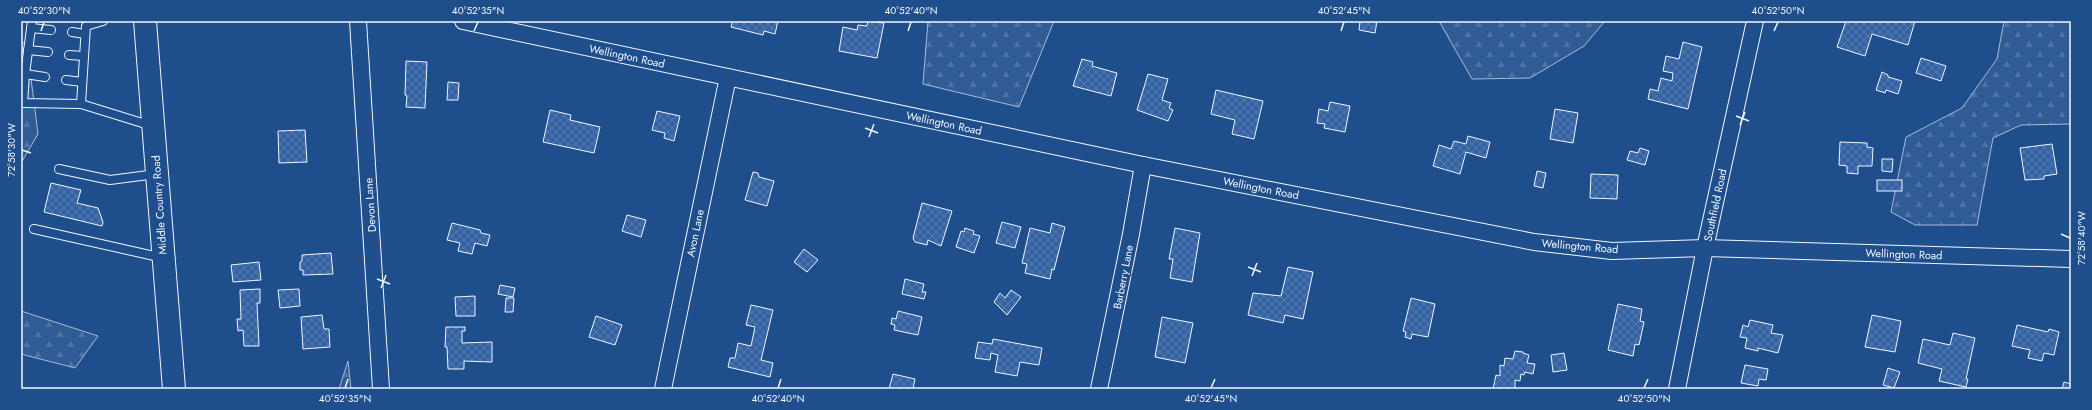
<svg xmlns="http://www.w3.org/2000/svg" width="2092" height="410" font-family="Jost,sans-serif">
<defs>
<pattern id="forest-firs" width="22" height="20" patternUnits="userSpaceOnUse"><rect width="22" height="20" fill="#305b95"/><path d="M5 1l3.5 6h-7zM16 11l3.5 6h-7z" fill="#4e73a5"/></pattern>
<pattern id="building-cross-hatch" width="8" height="8" patternUnits="userSpaceOnUse"><rect width="8" height="8" fill="#3563a3"/><path d="M0 0l8 8M0 8l8-8" fill="none" stroke="#537ab1"/></pattern>
</defs>
<rect width="100%" height="100%" fill="#1f4e8c"/>
<g fill="url(#forest-firs)" stroke="#a8bbd7">
<path d="M928,21H1054L1019,107L923,84Z"/>
<path d="M1439,21H1605L1584,46L1530,78L1472,79Z"/>
<path d="M2004,21H2071V124L2021,125L1993,138L1977,225H1915L1891,212L1906,137L1962,108L1997,59Z"/>
<path d="M21,40L27,47L38,134L21,163Z"/>
<path d="M21,311L98,336L75,368L21,354Z"/>
<path d="M348,361L351,389H339Z"/>
</g>
<g fill="url(#building-cross-hatch)" stroke="#f2f6ff">
<path d="M733,21H778L775,34L764,31L763,35L731,27Z"/>
<path d="M868,21L884,23L877,58L839,51L843,27L857,30L858,25L867,26Z"/>
<path d="M1360,21H1377L1375,33L1359,30Z"/>
<path d="M1846,21H1915L1908,45L1872,34L1865,56L1837,47Z"/>
<path d="M1683,42L1702,47L1688,109L1648,99L1650,89L1658,91L1661,78L1672,81L1673,73L1663,71L1666,56L1679,59Z"/>
<path d="M1921,58L1946,66L1941,81L1916,73Z"/>
<path d="M1082,59L1093,62L1092,66L1117,73L1111,96L1073,86Z"/>
<path d="M406,61L427,62L425,108L406,107L407,96L405,95Z"/>
<path d="M1882,72L1888,75V77L1902,81L1898,94L1886,90L1885,93L1876,90Z"/>
<path d="M1148,74L1168,79L1162,100L1171,103L1169,108L1173,110L1168,121L1137,110Z"/>
<path d="M448,82L459,83L458,100H447Z"/>
<path d="M1216,90L1263,101L1254,139L1232,134L1235,120L1211,114Z"/>
<path d="M1330,102L1350,106L1345,132L1324,128L1325,124L1317,123L1319,109L1328,111Z"/>
<path d="M1555,109L1578,113L1573,143L1550,139Z"/>
<path d="M550,110L571,115L570,120L600,127L594,153L543,142Z"/>
<path d="M657,111L680,116L674,141L664,138L665,133L652,130Z"/>
<path d="M305,130L307,162L279,163L278,131Z"/>
<path d="M1468,136L1490,142L1486,158L1466,152L1460,174L1433,166L1439,145L1451,149L1454,141L1466,144Z"/>
<path d="M1840,142L1867,143V147L1873,148L1872,166H1858V174L1847,173V166L1839,165Z"/>
<path d="M2052,144L2057,174L2044,176V179L2025,180L2020,148Z"/>
<path d="M1640,148L1649,151L1645,165L1627,160L1630,151L1638,153Z"/>
<path d="M1882,159H1893L1892,172L1882,171Z"/>
<path d="M1537,171L1546,173L1543,188L1534,186Z"/>
<path d="M753,172L758,173L759,177L774,181L767,206L745,200Z"/>
<path d="M1591,174L1618,175L1617,199L1590,198Z"/>
<rect x="1877" y="180" width="25" height="11"/>
<path d="M51,183L81,190L77,203L98,208L103,222L102,226L44,212Z"/>
<path d="M922,203L952,211L941,246L928,240L927,245L915,242L913,238Z"/>
<path d="M627,215L646,220L641,237L622,231Z"/>
<path d="M1002,222L1021,227L1015,248L996,243Z"/>
<path d="M452,223L480,230L481,233L490,235L487,246L475,243L472,254L458,251L460,243L447,240Z"/>
<path d="M1052,223L1065,227L1054,270L1052,269L1050,279L1025,273L1027,264L1022,263L1030,228L1050,233Z"/>
<path d="M965,228L974,231L973,234L980,236L974,253L956,247L961,231L964,232Z"/>
<path d="M1175,228L1200,233L1192,282L1170,278L1173,259H1169Z"/>
<path d="M804,249L818,260L807,272L794,262Z"/>
<path d="M331,253L333,274L303,275V270H300V262L302,261V255Z"/>
<path d="M259,262L261,280L233,282L231,265Z"/>
<path d="M1288,267L1313,272L1303,319L1285,315L1283,323L1248,315L1253,293L1281,296Z"/>
<path d="M905,279L924,284L922,292H926L924,299L902,294Z"/>
<path d="M500,285L515,288L513,297L498,294Z"/>
<path d="M260,289V303H257L259,346H244L243,330L238,331L237,319H241L240,290Z"/>
<path d="M299,289L300,306L280,308L278,290Z"/>
<path d="M1011,290L1021,297L1007,315L994,302L1000,293L1005,298Z"/>
<path d="M475,296V316H456L455,297Z"/>
<path d="M506,298H514L513,312H505Z"/>
<path d="M1411,298L1435,304L1428,337L1412,334L1411,339L1405,337L1406,332L1403,331Z"/>
<path d="M1618,304L1642,309L1640,321L1644,322L1639,345L1635,344L1633,356L1608,350Z"/>
<path d="M751,305L773,310L761,360L773,363L770,377L728,367L730,358H735L738,343L751,346L755,327L746,325Z"/>
<path d="M898,311L922,317L918,335L894,330L895,325L891,324L892,318L896,319Z"/>
<path d="M322,315L324,329H329L330,347L303,349L301,317Z"/>
<path d="M1872,315L1901,321L1895,352L1865,347Z"/>
<path d="M596,316L622,325L615,345L589,337Z"/>
<path d="M1162,317L1193,323L1185,363L1155,357Z"/>
<path d="M1750,320L1773,325L1771,333L1783,335L1778,353L1758,348V351L1745,348L1747,338L1740,337L1743,325L1748,327Z"/>
<path d="M2017,325L2048,332L2049,329L2059,332L2054,355L2044,353L2042,361L2028,358L2030,350L2012,346Z"/>
<path d="M446,327H465V331H462V343L492,342V362L464,361V369H448L447,347H445Z"/>
<path d="M1953,333L1975,338L1966,379H1968L1966,387L1939,381L1942,369L1918,363L1923,339L1950,345Z"/>
<path d="M993,339L1042,348L1039,365L1020,362L1017,376L995,372L998,355L991,353L990,360L975,358L978,342L992,344Z"/>
<path d="M1515,351L1523,352V353L1529,355L1527,363L1535,364L1533,374L1525,372L1524,375L1521,374L1520,381L1515,380V389H1493L1496,375L1500,376V365L1504,366L1505,358L1513,359Z"/>
<path d="M1564,353L1567,370L1553,372L1551,355Z"/>
<path d="M1745,365L1768,369L1766,380L1759,379L1758,386L1741,383Z"/>
<path d="M1888,368L1900,372L1894,388L1883,385Z"/>
<path d="M893,374L915,379L913,389H889Z"/>
<path d="M2064,382L2071,384V389H2062Z"/>
</g>
<g fill="none" stroke-linecap="round" stroke-linejoin="round">
<g stroke="#f2f6ff" stroke-width="10">
<g id="lane">
<path d="M32,21L25,74L23,103L81,104"/>
<path d="M103,21L86,26L81,104L152,126"/>
<path d="M31,28L51,30"/>
<path d="M72,32L85,34"/>
<path d="M28,50L48,52"/>
<path d="M69,55L84,56"/>
<path d="M25,74L45,77"/>
<path d="M66,80L82,82"/>
<path d="M59,169L110,180L156,174"/>
<path d="M34,229L163,258"/>
</g>
</g>
<g stroke="#f2f6ff" stroke-width="18">
<g id="street">
<path d="M358,21L381,389"/>
<path d="M463,21L1143,165L1534,242L1612,251L1705,248L2071,259"/>
<path d="M663,389L728,77"/>
<path d="M1099,389L1131,234L1143,165"/>
<path d="M1677,389L1705,248L1755,21"/>
</g>
</g>
<g stroke="#f2f6ff" stroke-width="24">
<path id="primary" d="M145,21L174,389"/>
</g>
<use href="#lane" stroke="#1f4e8c" stroke-width="8"/>
<use href="#street" stroke="#1f4e8c" stroke-width="16"/>
<use href="#primary" stroke="#1f4e8c" stroke-width="22"/>
</g>
<path fill="none" stroke="#f2f6ff" stroke-width="1.5" d="M41,31L44,22M474,31L478,22M908,31L911,22M1341,31L1344,22M1774,31L1778,22M1736,116L1749,121M1740,125L1745,112M865,128L878,133M869,137L874,124M22,150L31,153M2061,234L2070,238M1248,267L1261,272M1252,276L1257,263M377,279L390,284M381,288L386,275M345,388L348,379M778,388L781,379M1211,388L1215,379M1644,388L1648,379"/>
<g text-anchor="middle" dominant-baseline="central" stroke-width="3" stroke-linejoin="round" paint-order="stroke">
<g font-size="11" fill="#f2f6ff" stroke="#1f4e8c">
<text transform="translate(627 56) rotate(12)">Wellington Road</text>
<text transform="translate(944 123) rotate(12)">Wellington Road</text>
<text transform="translate(1261 188) rotate(11)">Wellington Road</text>
<text transform="translate(159 205) rotate(-94)">Middle Country Road</text>
<text transform="translate(370 205) rotate(-94)">Devon Lane</text>
<text transform="translate(1715 205) rotate(-78)">Southfield Road</text>
<text transform="translate(695 233) rotate(-78)">Avon Lane</text>
<text transform="translate(1580 246) rotate(5)">Wellington Road</text>
<text transform="translate(1904 254) rotate(2)">Wellington Road</text>
<text transform="translate(1123 277) rotate(-79)">Barberry Lane</text>
</g>
</g>
<rect width="2092" height="410" fill="none" stroke="#1f4e8c" stroke-width="44"/>
<rect x="22" y="22" width="2048" height="366" fill="none" stroke="#f2f6ff" stroke-width="1.5"/>
<g font-size="10" text-anchor="middle" fill="#f2f6ff">
<text x="44" y="14">40°52'30"N</text>
<text x="478" y="14">40°52'35"N</text>
<text x="911" y="14">40°52'40"N</text>
<text x="1344" y="14">40°52'45"N</text>
<text x="1778" y="14">40°52'50"N</text>
<text transform="translate(11 150) rotate(-90)" y="4">72°58'30"W</text>
<text transform="translate(2081 238) rotate(-90)" y="4">72°58'40"W</text>
<text x="345" y="402">40°52'35"N</text>
<text x="778" y="402">40°52'40"N</text>
<text x="1211" y="402">40°52'45"N</text>
<text x="1644" y="402">40°52'50"N</text>
</g>
</svg>
